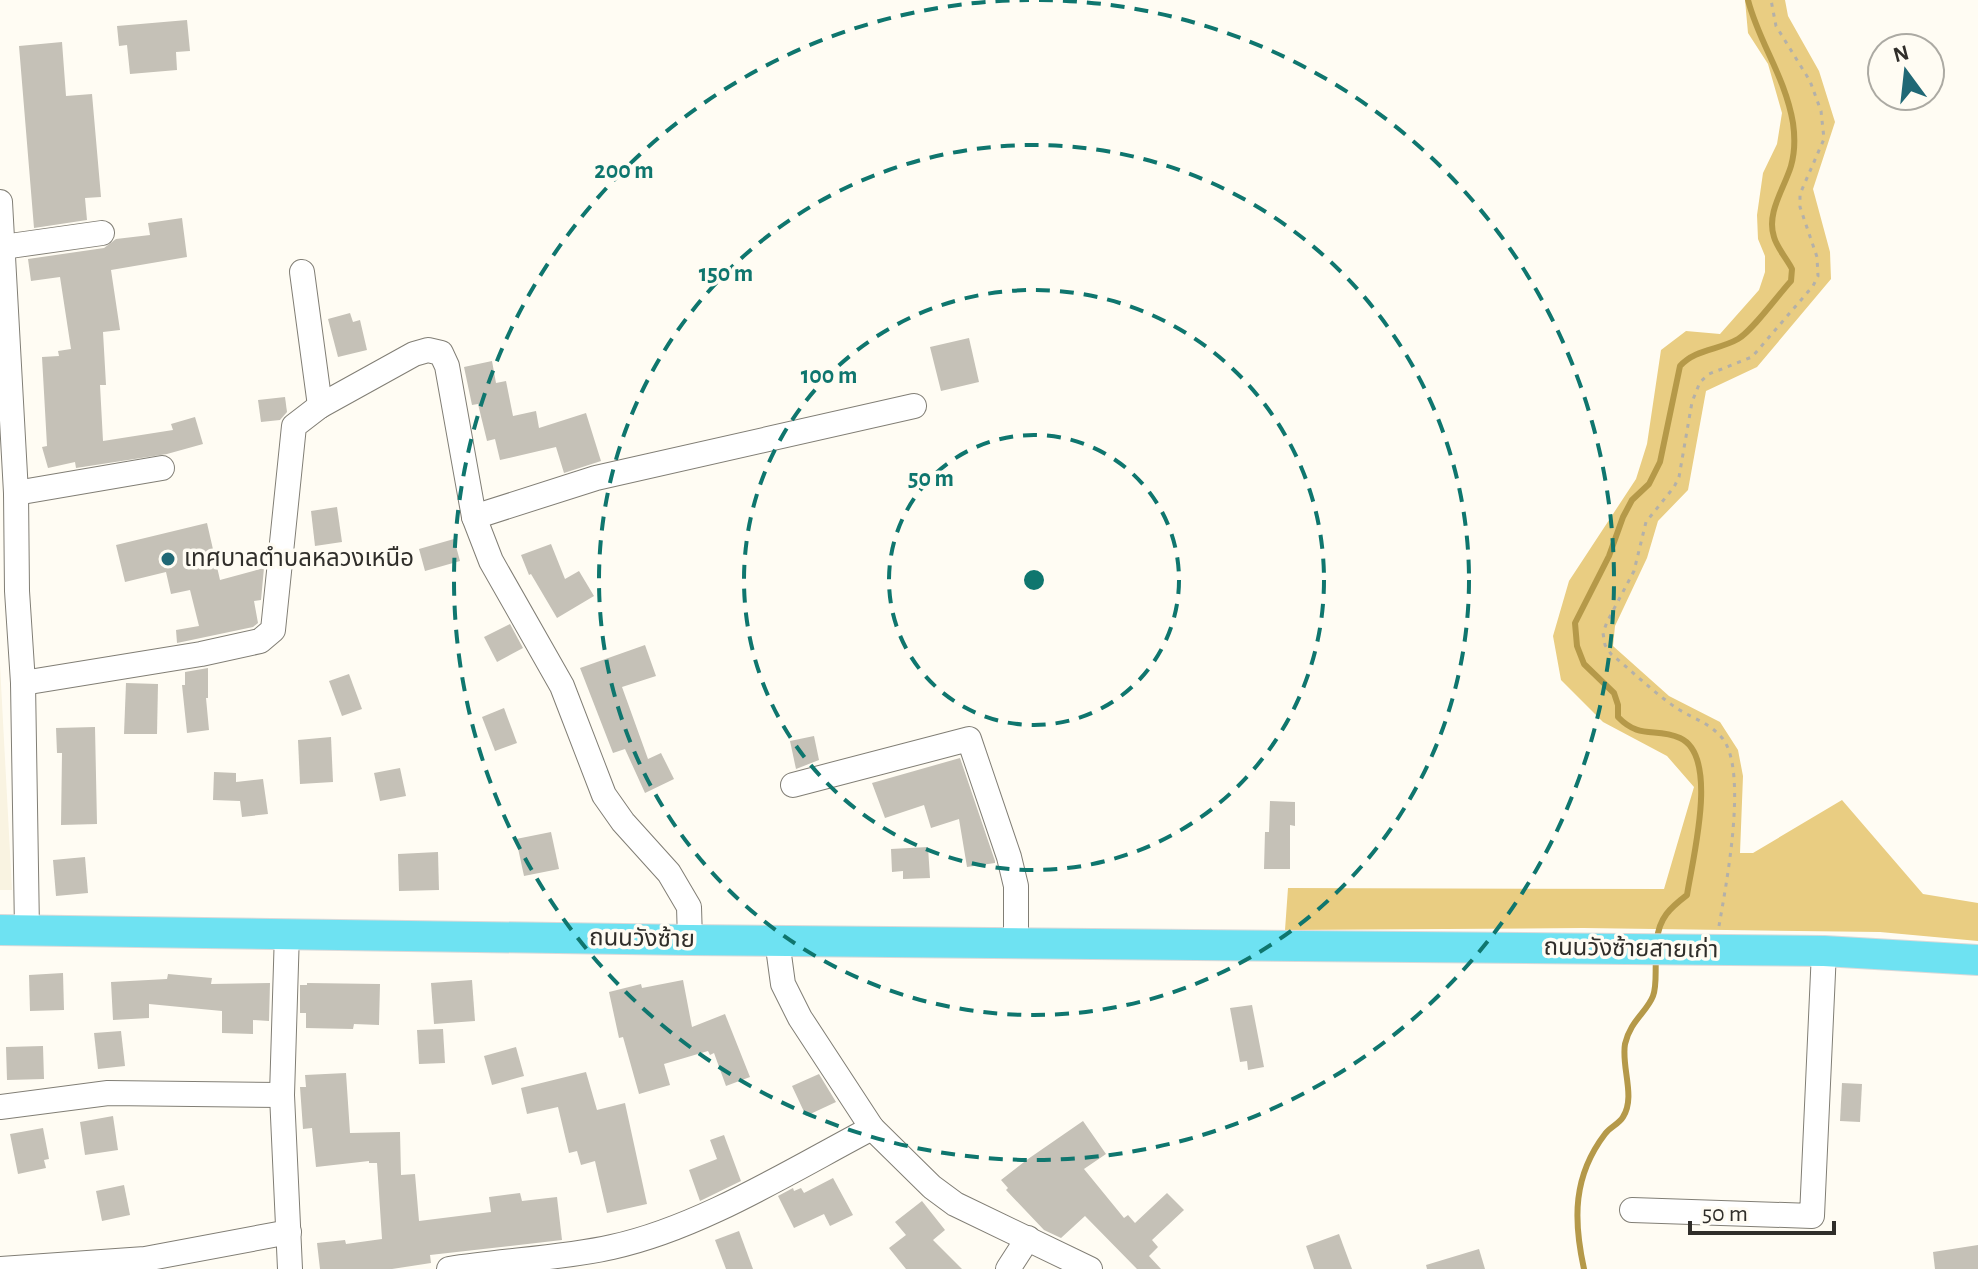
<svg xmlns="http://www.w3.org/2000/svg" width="1978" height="1269" font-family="'Alegreya Sans','Noto Sans Thai',sans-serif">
<rect width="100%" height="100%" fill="#fffcf3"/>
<path fill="#f9f3e1" d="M0,665L12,890H0Z"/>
<path fill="#e9cd82" d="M1745,0H1785L1788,16L1819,71L1835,122L1813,189L1830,252L1831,279L1757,367L1706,391L1688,490L1658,521L1647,558L1615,626L1613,646L1669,696L1720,722L1738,750L1743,776L1740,853H1753L1842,800L1923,894L1978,903V941L1880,932L1583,928L1285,930L1288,888L1664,889L1694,787L1667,756L1603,722L1561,680L1553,636L1569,581L1636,479L1647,444L1661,350L1686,331L1720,334L1759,290L1765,272V256L1758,239L1757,215L1763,173L1777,144L1782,113L1768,64L1748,33Z"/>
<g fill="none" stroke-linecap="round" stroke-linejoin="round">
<g stroke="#b59949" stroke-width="6">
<path d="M1657,940C1659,918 1670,908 1687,895C1692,861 1720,756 1680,738C1655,727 1640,740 1618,717V705L1614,693L1584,664L1577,646L1575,623L1609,556L1623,517L1632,500L1649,484L1660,462L1680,366C1695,349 1719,350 1738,339C1753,330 1778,295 1791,281L1792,269C1787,259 1777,248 1774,237C1766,213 1784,189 1791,166C1795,152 1795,137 1793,123C1785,76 1759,43 1748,0"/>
<path d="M1584,1269C1573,1219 1573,1176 1605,1134C1610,1127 1619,1124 1623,1117C1636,1097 1621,1067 1625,1044C1630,1021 1647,1012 1653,996C1657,986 1655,970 1656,959"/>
</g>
</g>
<g fill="#c5c1b7">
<path d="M187,20L190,51L176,52L177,70L130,74L127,45L119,46L117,26Z"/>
<path d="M62,42L66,96L92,94L101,197L85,198L87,220L34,228L19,46Z"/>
<path d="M182,218L187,257L111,270L120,330L103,332L106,385H100L103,441L173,430L171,424L195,417L203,444L167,454L76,468L75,462L48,468L42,447L47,446L42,357L59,356L58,351L71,349L60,277L31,281L28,259L104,248L116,239L150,235L148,223Z"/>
<path d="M350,313L353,322L360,320L367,350L338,357L328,319Z"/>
<path d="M969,338L979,382L941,391L930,347Z"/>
<path d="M492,361L496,383L506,381L513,416L536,411L539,428L586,413L601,461L564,473L556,447L500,460L495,439L487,441L478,404L472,405L464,367Z"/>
<path d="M285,397L287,412L280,420L261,422L258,400Z"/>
<path d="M337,507L342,542L315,546L311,511Z"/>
<path d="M207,523L220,580L264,568L261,600L254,601L258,623L253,627L177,643L176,630L199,626L190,590L171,594L166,572L125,582L116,545Z"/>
<path d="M454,539L460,561L425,571L419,549Z"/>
<path d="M551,544L565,579L579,571L594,596L557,618L531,574L529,575L521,555Z"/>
<path d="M510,624L523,648L497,662L484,637Z"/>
<path d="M645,645L656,676L622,687L648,759L661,753L674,779L645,793L625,749L613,753L580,668Z"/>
<path d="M208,668V698H206L209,730L187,733L182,685H185V672Z"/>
<path d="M349,674L362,709L342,716L329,681Z"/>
<path d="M126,683L158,684L157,734H124Z"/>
<path d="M504,708L517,743L495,751L482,717Z"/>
<path d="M95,727L97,824L61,825L62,753H57L56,728Z"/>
<path d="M814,736L819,760L796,769L790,741Z"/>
<path d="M331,737L333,782L300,784L298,740Z"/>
<path d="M960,758L995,861V863L967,867L959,819L931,828L924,805L885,818L872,783Z"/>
<path d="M400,768L406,796L380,801L374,773Z"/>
<path d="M214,772L236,773V782L263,779L268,814L242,817L240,801L213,800Z"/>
<path d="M1270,801L1295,802V826L1290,825V869H1264L1265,832H1269Z"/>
<path d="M551,832L559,869L524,876L516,839Z"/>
<path d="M928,847L930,878L903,879V871L892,872L891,849Z"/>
<path d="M438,852L439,890L399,891L398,854Z"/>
<path d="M85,857L88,893L56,896L53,860Z"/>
<path d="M63,973L64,1010L30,1011L29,975Z"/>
<path d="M168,974L212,978L211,984L270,983L269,1021L253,1020V1034L222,1033V1011L149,1004V1018L113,1020L111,982L167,979Z"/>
<path d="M472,980L475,1021L434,1024L431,983Z"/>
<path d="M683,980L692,1027L725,1014L750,1077L726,1086L714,1053L710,1055L708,1051L664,1064L670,1085L639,1094L623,1037L619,1038L609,992L641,984L642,988Z"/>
<path d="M307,983L380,984L379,1025L354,1024L353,1029L306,1028V1013H300V985H307Z"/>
<path d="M1252,1005L1264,1067L1248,1070L1247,1061L1240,1062L1230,1008Z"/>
<path d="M443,1029L445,1063L419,1064L417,1030Z"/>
<path d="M121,1031L125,1066L98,1069L94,1033Z"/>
<path d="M43,1046L44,1079L7,1080L6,1047Z"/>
<path d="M516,1047L524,1076L492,1085L484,1056Z"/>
<path d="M586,1072L597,1110L625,1103L647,1204L607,1213L595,1161L581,1165L577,1151L569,1153L558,1107L527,1114L521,1088Z"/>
<path d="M346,1073L350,1133L400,1132L401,1175L415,1174L419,1221L491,1212L489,1197L520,1193L522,1201L557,1197L562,1240L430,1255L431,1263L392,1269H320L317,1243L345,1240L346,1244L382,1239L377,1163H369V1161L316,1167L312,1128L303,1129L300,1087H306L305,1075Z"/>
<path d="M819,1074L836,1102L806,1116L792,1086Z"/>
<path d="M1842,1083L1862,1084L1860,1122L1840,1121Z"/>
<path d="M113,1116L118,1150L85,1155L80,1122Z"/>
<path d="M1083,1121L1106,1154L1084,1169L1124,1218L1128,1215L1135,1223L1167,1193L1184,1210L1152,1240L1158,1247L1149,1256L1161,1269H1137L1085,1216L1061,1238L1044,1230L1006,1190L1008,1188L1001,1180L1028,1159Z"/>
<path d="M43,1128L49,1159L44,1160L46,1168L18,1174L10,1134Z"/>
<path d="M724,1135L741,1181L700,1201L689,1170L717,1159L710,1140Z"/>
<path d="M833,1178L853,1215L830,1226L824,1214L794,1228L778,1196L793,1188L794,1191L801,1188L804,1193Z"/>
<path d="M124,1185L130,1215L102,1221L96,1191Z"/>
<path d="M922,1201L945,1230L933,1240L962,1269H906L889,1248L906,1235L895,1222Z"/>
<path d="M739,1231L753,1269H726L715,1240Z"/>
<path d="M1339,1234L1352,1269H1314L1306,1246Z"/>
<path d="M1978,1245V1269H1935L1933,1252Z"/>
<path d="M1479,1249L1485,1269H1427L1426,1265Z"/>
</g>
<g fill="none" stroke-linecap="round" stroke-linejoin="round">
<g stroke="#817e75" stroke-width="26">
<g id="minor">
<path d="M0,202L16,493L17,591L23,683L27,930"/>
<path d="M3,247L102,233"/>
<path d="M302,272L320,406"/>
<path d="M16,493L162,468"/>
<path d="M474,517L596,478L914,406"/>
<path d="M23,683L201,654L260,641L273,630L294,426L320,406L414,354L428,350L441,353L447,366L474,517L491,561L562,686L604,795L623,822L669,873L689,907L690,940"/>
<path d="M793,785L969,739L1009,857L1016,886V943"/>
<path d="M287,932L282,1095L290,1269"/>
<path d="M777,940L783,984L800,1018L872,1128L932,1187L955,1204L1090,1269"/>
<path d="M0,1107L108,1093L282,1095"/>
<path d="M1632,1210L1812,1216L1824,951"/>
<path d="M1,1269L145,1259L289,1232"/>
<path d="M449,1269C503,1260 559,1259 612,1247C700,1228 792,1170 872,1128"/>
<path d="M1008,1269L1028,1238"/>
</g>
</g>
<g stroke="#dad9d9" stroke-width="32">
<path id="major" d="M0,930L690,940L1824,951L1978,960"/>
</g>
<path stroke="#b3b0a9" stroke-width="3" stroke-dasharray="4 6" stroke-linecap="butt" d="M1719,926C1726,885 1748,773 1723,739C1710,723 1694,719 1678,709C1654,693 1633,672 1611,654L1605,645L1603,633L1607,622L1634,571L1646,522L1674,487L1679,477L1692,402L1700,382L1709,374L1752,357L1813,286L1818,276L1817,257L1800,207V194L1824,139L1821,111L1810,81L1776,26L1771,0"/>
<use href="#minor" stroke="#fff" stroke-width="24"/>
<use href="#major" stroke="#6ee2f2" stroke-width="30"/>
</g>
<g fill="none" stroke="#0f766e" stroke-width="4" stroke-dasharray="14 10">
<circle cx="1034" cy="580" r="145"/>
<circle cx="1034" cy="580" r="290"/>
<circle cx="1034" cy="580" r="435"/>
<path d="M1039 0A580 580 0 1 1 1029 0"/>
</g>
<circle fill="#206875" stroke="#fffcf3" stroke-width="3" cx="168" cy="559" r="8"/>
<g text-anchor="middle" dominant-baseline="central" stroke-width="7" stroke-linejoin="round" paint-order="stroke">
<g font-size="24" fill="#302e2a" stroke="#fffcf3" text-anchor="start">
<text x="184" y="559">เทศบาลตำบลหลวงเหนือ</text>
</g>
<g font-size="24" fill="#302e2a" stroke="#fffcf3">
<text transform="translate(642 939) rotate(1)">ถนนวังซ้าย</text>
<text transform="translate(1631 949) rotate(1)">ถนนวังซ้ายสายเก่า</text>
</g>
</g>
<circle cx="1034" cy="580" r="12" fill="#0f766e" stroke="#fffcf3" stroke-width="4"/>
<g font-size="24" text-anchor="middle" font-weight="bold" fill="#0f766e" stroke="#fffcf3" stroke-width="7" stroke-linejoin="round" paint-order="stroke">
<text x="624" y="178">200 m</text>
<text x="726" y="281">150 m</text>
<text x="829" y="383">100 m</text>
<text x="931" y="486">50 m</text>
</g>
<g transform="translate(1906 72) rotate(345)"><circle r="38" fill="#fffcf3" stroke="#acaaa3" stroke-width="2"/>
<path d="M0-6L14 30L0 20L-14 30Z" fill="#206875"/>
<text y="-12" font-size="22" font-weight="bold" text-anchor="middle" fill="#302e2a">N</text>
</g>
<path d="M1690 1221v12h144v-12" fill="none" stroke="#302e2a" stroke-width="4"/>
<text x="1702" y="1221" font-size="24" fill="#302e2a" stroke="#fffcf3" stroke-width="6" paint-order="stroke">50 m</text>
</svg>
